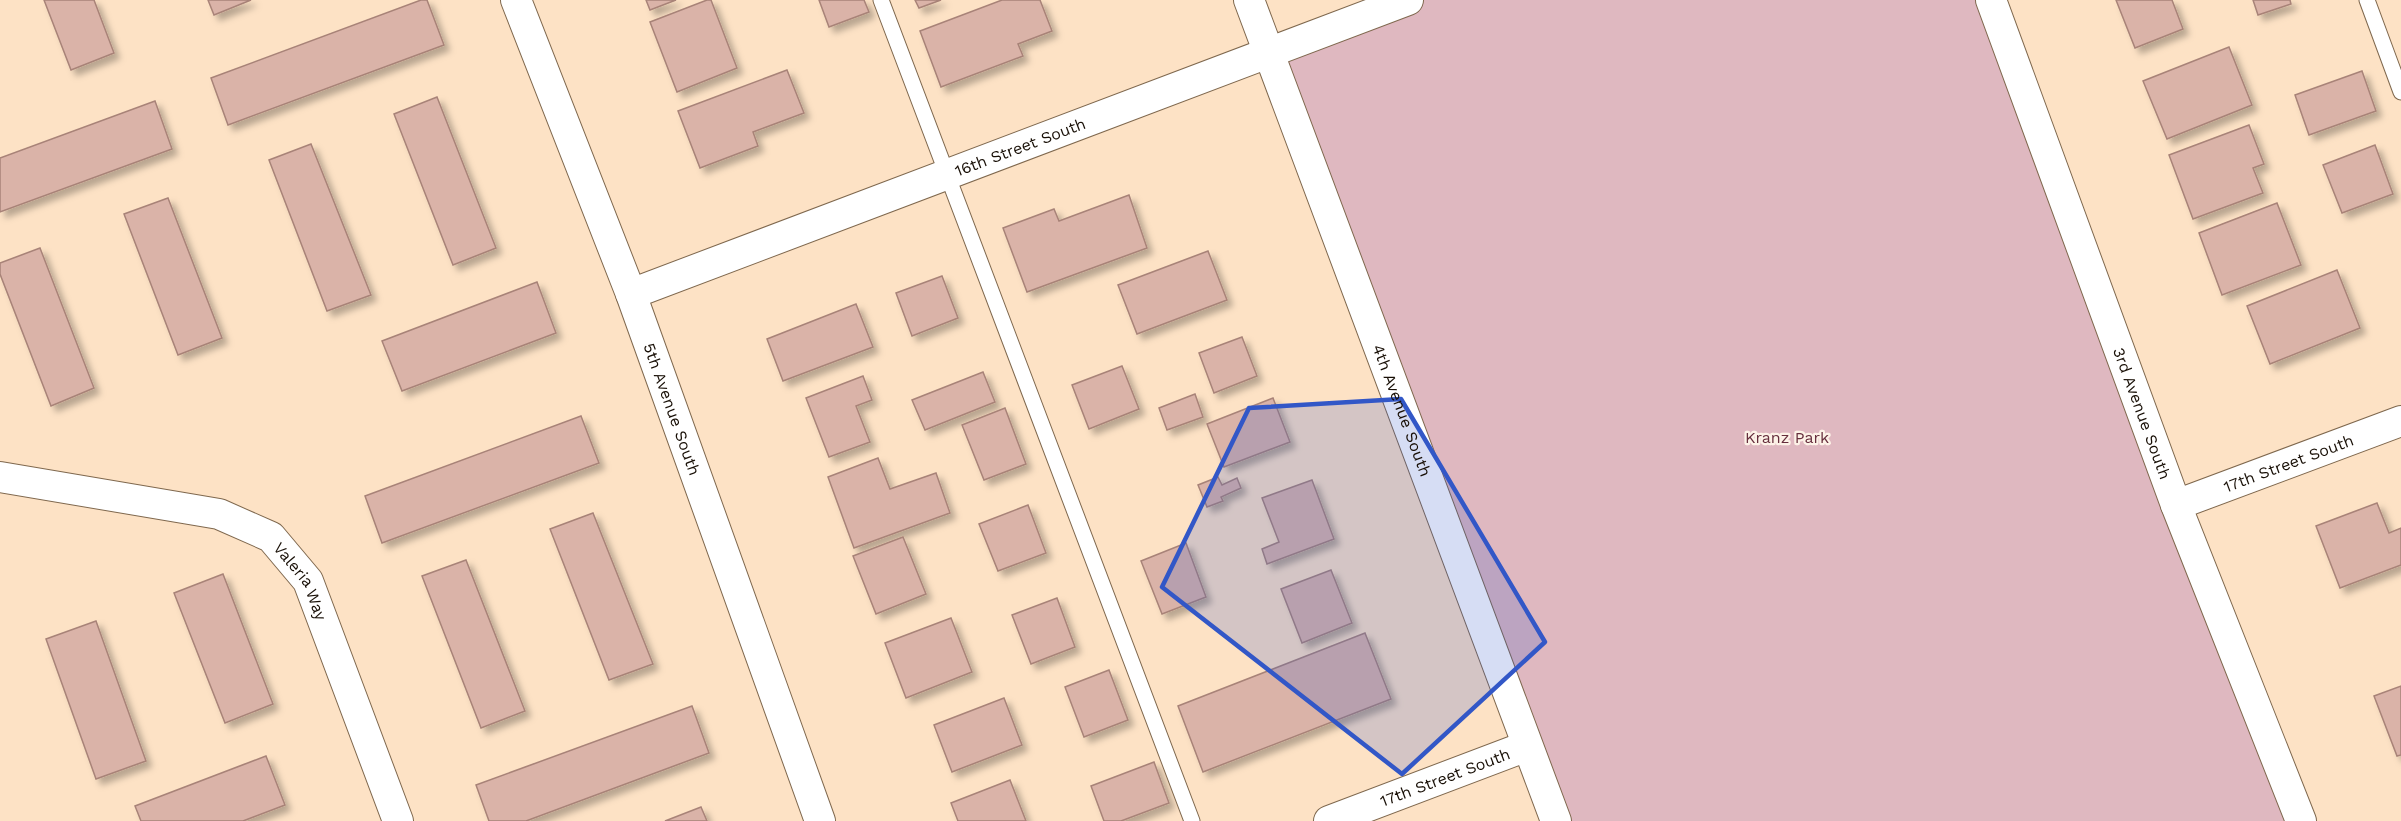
<svg xmlns="http://www.w3.org/2000/svg" width="2401" height="821" font-family="'Work Sans',sans-serif">
<defs>
<filter id="shadow"><feDropShadow dx="5.5" dy="5.5" stdDeviation="3" flood-color="#0004"/></filter>
</defs>
<rect width="100%" height="100%" fill="#fde2c5"/>
<path fill="#dfb8c0" d="M1408,0H1994L2306,821H1560L1268,53Z"/>
<g fill="#dab3a8" stroke="#a88378" stroke-width="1.5" filter="url(#shadow)">
<path d="M44,0H94L114,53L71,70Z"/>
<path d="M208,0H251L214,15Z"/>
<path d="M421,0H427L444,45L228,125L211,78Z"/>
<path d="M646,0H676L650,10Z"/>
<path d="M707,0H711L737,68L677,92L650,22Z"/>
<path d="M819,0H864L869,12L829,27Z"/>
<path d="M915,0H941L919,8Z"/>
<path d="M1002,0H1040L1052,31L1018,44L1023,56L941,87L920,31Z"/>
<path d="M2116,0H2172L2183,29L2135,48Z"/>
<path d="M2253,0H2290L2291,4L2258,15Z"/>
<path d="M2229,47L2252,105L2167,139L2143,81Z"/>
<path d="M787,70L804,113L753,132L758,146L700,168L678,111Z"/>
<path d="M2362,71L2376,111L2309,135L2295,95Z"/>
<path d="M437,97L496,248L453,265L394,114Z"/>
<path d="M155,101L172,149L0,212V158Z"/>
<path d="M2249,125L2264,164L2253,168L2263,193L2193,219L2169,155Z"/>
<path d="M311,144L371,295L327,311L269,160Z"/>
<path d="M2375,145L2393,194L2342,213L2323,165Z"/>
<path d="M1129,195L1147,248L1027,292L1003,228L1054,209L1059,221Z"/>
<path d="M168,198L222,338L178,355L124,214Z"/>
<path d="M2277,203L2301,265L2222,295L2199,233Z"/>
<path d="M40,248L94,388L51,406L0,274V263Z"/>
<path d="M1208,251L1227,300L1137,334L1118,285Z"/>
<path d="M2337,270L2360,328L2270,364L2247,306Z"/>
<path d="M942,276L958,318L912,336L896,293Z"/>
<path d="M537,282L556,333L402,391L382,341Z"/>
<path d="M856,304L873,347L783,381L767,339Z"/>
<path d="M1242,337L1257,376L1214,393L1199,353Z"/>
<path d="M1122,366L1139,409L1089,429L1072,385Z"/>
<path d="M983,372L995,402L925,430L912,400Z"/>
<path d="M863,376L872,400L856,406L870,442L829,457L806,398Z"/>
<path d="M1195,394L1203,417L1167,430L1159,408Z"/>
<path d="M1273,398L1290,442L1224,467L1207,424Z"/>
<path d="M1005,408L1026,464L984,480L962,425Z"/>
<path d="M581,416L599,463L382,543L365,496Z"/>
<path d="M878,458L890,489L936,473L950,513L854,548L828,477Z"/>
<path d="M1218,477L1222,485L1237,478L1241,488L1221,497L1223,501L1207,507L1198,485Z"/>
<path d="M1312,480L1334,539L1267,564L1262,549L1279,542L1262,498Z"/>
<path d="M2377,503L2389,533L2401,528V565L2340,588L2316,526Z"/>
<path d="M1028,505L1046,553L998,571L979,524Z"/>
<path d="M593,513L653,664L609,680L550,529Z"/>
<path d="M903,537L926,594L876,614L853,556Z"/>
<path d="M1186,543L1206,597L1162,614L1141,561Z"/>
<path d="M466,560L525,711L481,728L422,576Z"/>
<path d="M1331,570L1352,623L1302,643L1281,589Z"/>
<path d="M223,574L273,704L225,723L174,593Z"/>
<path d="M1057,598L1075,647L1031,664L1012,615Z"/>
<path d="M951,618L972,672L906,698L885,643Z"/>
<path d="M96,621L146,761L96,779L46,639Z"/>
<path d="M1365,633L1391,699L1203,772L1178,706Z"/>
<path d="M1109,670L1128,720L1084,737L1065,687Z"/>
<path d="M2401,686V755L2397,756L2374,696Z"/>
<path d="M1004,698L1022,745L952,772L934,725Z"/>
<path d="M692,706L709,753L526,821H489L476,785Z"/>
<path d="M266,756L285,805L243,821H141L135,806Z"/>
<path d="M1154,762L1169,803L1121,821H1104L1091,786Z"/>
<path d="M1010,780L1026,821H958L951,803Z"/>
<path d="M701,807L707,821H665Z"/>
</g>
<g fill="none" stroke-linecap="round" stroke-linejoin="round">
<g stroke="#7f684e" stroke-width="17">
<g id="lane">
<path d="M881,0L1192,821"/>
<path d="M2367,0L2401,92"/>
</g>
</g>
<g stroke="#7f684e" stroke-width="32">
<g id="street">
<path id="s1" d="M516,0L631,294L820,821"/>
<path id="s2" d="M1249,0L1556,821"/>
<path id="s3" d="M1991,0L2176,505L2301,821"/>
<path id="s4" d="M631,294L1408,0"/>
<path id="s5" d="M0,477L219,514L271,537L308,581L398,821"/>
<path id="s6" d="M2176,505L2401,421"/>
<path id="s7" d="M1329,821L1527,746"/>
</g>
</g>
<use href="#lane" stroke="#fff" stroke-width="15"/>
<use href="#street" stroke="#fff" stroke-width="30"/>
</g>
<path fill="#3257c7" fill-opacity="0.2" stroke="#3257c7" stroke-width="4.5" stroke-linejoin="round" d="M1401,399L1545,642L1402,774L1162,587L1249,408Z"/>
<g text-anchor="middle" dominant-baseline="central" stroke-width="4.5" stroke-linejoin="round" paint-order="stroke">
<g font-size="16" fill="#180f06" stroke="#fdf2e7">
<text stroke="none"><textPath href="#s4" startOffset="416">16th Street South</textPath></text>
<text stroke="none"><textPath href="#s1" startOffset="438">5th Avenue South</textPath></text>
<text stroke="none"><textPath href="#s2" startOffset="438">4th Avenue South</textPath></text>
<text stroke="none"><textPath href="#s3" startOffset="440">3rd Avenue South</textPath></text>
<text stroke="none"><textPath href="#s6" startOffset="120">17th Street South</textPath></text>
<text stroke="none"><textPath href="#s5" startOffset="333">Valeria Way</textPath></text>
<text stroke="none"><textPath href="#s7" startOffset="124">17th Street South</textPath></text>
</g>
<g font-size="16" fill="#662e3d" stroke="#fdf2e7">
<text x="1787" y="437">Kranz Park</text>
</g>
</g>
</svg>
